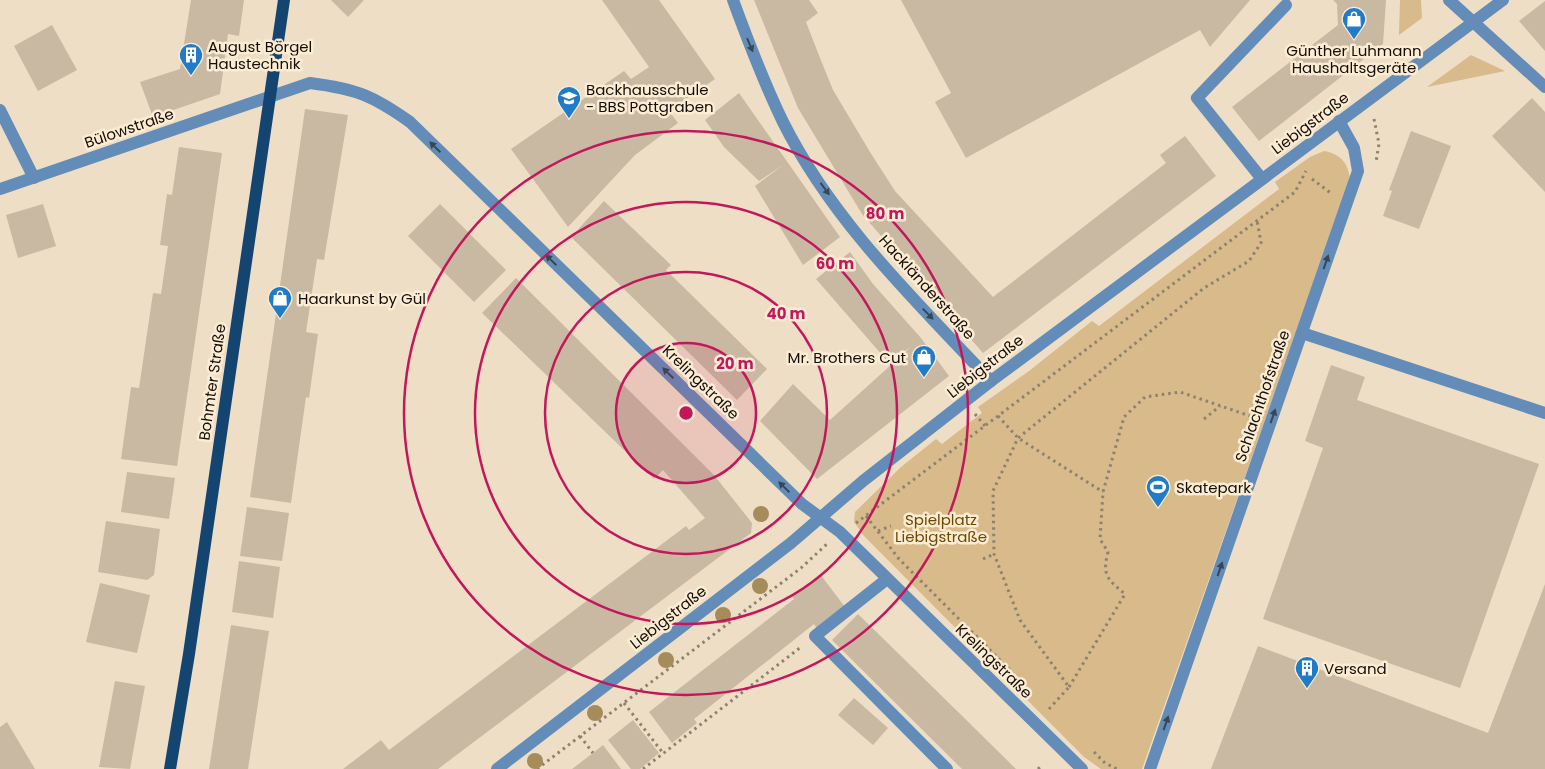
<svg xmlns="http://www.w3.org/2000/svg" width="1545" height="769" font-family="Poppins,sans-serif">
<rect width="100%" height="100%" fill="#eedec6"/>
<g fill="#d8ba8b">
<path d="M1400,0H1421L1422,18L1399,35Z"/>
<path d="M1471,55L1505,71L1427,87Z"/>
<path d="M1324,151C1340,154 1348,162 1350,179L1142,769H1101L1084,757L864,536L854,522L855,512L901,467L936,439L942,444L982,413L978,407L1029,371L1092,321L1099,326L1279,189L1275,182L1310,157Z"/>
</g>
<g fill="#c9b9a2">
<path d="M191,0H244L239,36L228,34L220,94L153,117L140,82L180,69Z"/>
<path d="M331,0H364L348,17Z"/>
<path d="M602,0H659L715,79L669,111L678,123L635,155L568,227L511,149L624,71L631,79L649,67Z"/>
<path d="M754,0H809L818,13L806,22L820,58L833,90L870,152L895,191L993,297L1166,163L1160,155L1185,136L1216,176L983,353L862,214L798,108Z"/>
<path d="M901,0H1250L1210,47L1200,30L966,158L935,102L951,93Z"/>
<path d="M1333,0H1386L1383,44L1259,141L1232,107L1338,25L1337,4Z"/>
<path d="M1545,1V51L1519,21Z"/>
<path d="M52,25L77,70L38,91L14,46Z"/>
<path d="M739,93L840,237L803,265L755,186L783,165L759,181L724,147L705,120Z"/>
<path d="M1532,98L1545,112V192L1492,136Z"/>
<path d="M305,109L348,115L324,260L317,259L306,332L318,334L309,398L306,397L291,503L250,497Z"/>
<path d="M1411,131L1451,146L1419,229L1383,216L1392,191L1389,190Z"/>
<path d="M179,147L222,153L177,466L121,459L131,387L139,388L153,293L161,294L168,246L160,245L167,194L172,195Z"/>
<path d="M604,201L671,265L666,270L767,369L737,400L571,237Z"/>
<path d="M43,204L56,246L18,258L6,215Z"/>
<path d="M440,204L506,270L474,302L408,236Z"/>
<path d="M850,252L873,284L921,338L949,376L817,479L760,421L793,384L830,420L912,346L889,363L816,279Z"/>
<path d="M516,278L714,475L752,523L751,533L438,769H343L381,740L389,750L686,526L689,530L705,518L663,470L654,479L482,313Z"/>
<path d="M1331,365L1365,377L1357,400L1539,464L1460,688L1263,619L1323,448L1305,441Z"/>
<path d="M127,472L175,478L169,519L121,512Z"/>
<path d="M247,507L289,513L282,561L240,556Z"/>
<path d="M106,521L160,529L154,575L147,580L98,572Z"/>
<path d="M239,561L280,567L273,618L232,612Z"/>
<path d="M820,574L845,607L817,629L814,624L694,719L697,723L672,743L649,712L794,599L792,597Z"/>
<path d="M100,583L150,595L137,653L86,642Z"/>
<path d="M1545,584V769H1211L1258,646L1488,733Z"/>
<path d="M858,614L950,704L1016,769H962L832,640Z"/>
<path d="M231,625L269,631L248,769H209Z"/>
<path d="M115,681L145,686L130,769L99,767Z"/>
<path d="M854,698L888,728L873,745L838,715Z"/>
<path d="M633,720L659,753L640,769H631L608,740Z"/>
<path d="M7,722L35,769H0V727Z"/>
<path d="M603,745L621,769H572L593,753Z"/>
</g>
<g fill="none" stroke-linecap="round" stroke-linejoin="round">
<g stroke="#8d8271" stroke-width="3" stroke-dasharray="2.5 4" stroke-linecap="butt">
<path d="M1374,119L1379,144L1376,162"/>
<path d="M1312,179L1332,194"/>
<path d="M975,414L985,426"/>
<path d="M998,416L1018,438L1103,492"/>
<path d="M1204,419L1220,406"/>
<path d="M866,516L899,559L1011,671"/>
<path d="M856,523L1295,192L1306,171"/>
<path d="M878,531L891,526"/>
<path d="M983,559L994,554"/>
<path d="M1069,687L1125,594C1107,579 1102,575 1108,552L1100,539L1103,492L1124,417L1145,397L1180,392L1253,417"/>
<path d="M624,703L663,753"/>
<path d="M1049,709L1069,687L1020,620L994,554L993,491L1018,438L1204,288L1249,261L1261,243L1257,220"/>
<path d="M580,736L593,753"/>
<path d="M1094,752L1105,763L1117,769"/>
<path d="M537,769L801,568L827,544"/>
<path d="M643,769L801,647"/>
<path d="M1038,769L1041,766"/>
</g>
<g stroke="#638db8" stroke-width="12">
<path d="M733,0C748,41 764,83 783,122C833,222 916,301 991,381"/>
<path d="M1449,0L1545,87"/>
<path d="M0,110L34,178"/>
<path d="M1262,179L1197,98L1286,5"/>
<path d="M0,189L310,83C356,89 372,95 410,122L802,504L840,532L1082,769"/>
<path d="M1302,333L1545,413"/>
<path d="M887,579L815,636L947,769"/>
<path d="M497,769L791,543L863,481L991,381L1503,0"/>
<path d="M1150,769L1358,171L1354,148L1339,121"/>
</g>
<path stroke="#144571" stroke-width="12" d="M170,769L189,654L284,0"/>
</g>
<g fill="#a68c5a">
<circle cx="761" cy="514" r="8"/>
<circle cx="760" cy="586" r="8"/>
<circle cx="723" cy="615" r="8"/>
<circle cx="666" cy="660" r="8"/>
<circle cx="595" cy="713" r="8"/>
<circle cx="535" cy="761" r="8"/>
</g>
<defs><path id="oneway-solid" d="M-6-.8H1V-3.2L6.5 0L1 3.2V.8H-6Z" transform="scale(1.25)"/></defs>
<g fill="#374756">
<use href="#oneway-solid" transform="translate(750 45) rotate(67)"/>
<use href="#oneway-solid" transform="translate(435 147) rotate(-136)"/>
<use href="#oneway-solid" transform="translate(825 189) rotate(54)"/>
<use href="#oneway-solid" transform="translate(551 260) rotate(-136)"/>
<use href="#oneway-solid" transform="translate(1326 262) rotate(-71)"/>
<use href="#oneway-solid" transform="translate(928 314) rotate(46)"/>
<use href="#oneway-solid" transform="translate(668 373) rotate(-136)"/>
<use href="#oneway-solid" transform="translate(1273 416) rotate(-71)"/>
<use href="#oneway-solid" transform="translate(784 487) rotate(-136)"/>
<use href="#oneway-solid" transform="translate(1220 569) rotate(-71)"/>
<use href="#oneway-solid" transform="translate(1166 723) rotate(-71)"/>
</g>
<circle cx="686" cy="413" r="70" fill="#c2185b" fill-opacity=".12"/>
<g fill="none" stroke="#c2185b" stroke-width="2.5">
<circle cx="686" cy="413" r="70"/>
<circle cx="686" cy="413" r="141"/>
<circle cx="686" cy="413" r="211"/>
<circle cx="686" cy="413" r="282"/>
</g>
<defs>
<g id="shop-pin" transform="scale(1.25)"><path d="M0 17L-7.5 6A9.5 9.5 0 1 1 7.5 6Z" fill="#207bc8" stroke="#fcecd3"/><path d="M-5-2.5h2.3a2.7 3.5 0 0 1 5.4 0H5L5.5 6h-11ZM-1.5-2.5h3a1.5 2.3 0 0 0-3 0Z" fill="#fff"/></g>
<g id="building-pin" transform="scale(1.25)"><path d="M0 17L-7.5 6A9.5 9.5 0 1 1 7.5 6Z" fill="#207bc8" stroke="#fcecd3"/><path d="M-4-6H4V6H1V3H-1V6H-4ZM-2.5-4.3h1.7v1.8h-1.7ZM.8-4.3h1.7v1.8H.8ZM-2.5-1h1.7V.8h-1.7ZM.8-1h1.7V.8H.8Z" fill="#fff"/></g>
<g id="school-pin" transform="scale(1.25)"><path d="M0 17L-7.5 6A9.5 9.5 0 1 1 7.5 6Z" fill="#207bc8" stroke="#fcecd3"/><path d="M0-5L7-2L0 1L-7-2ZM-4 1L0 2.5L4 1V4Q0 6-4 4Z" fill="#fff"/></g>
<g id="stadium-pin" transform="scale(1.25)"><path d="M0 17L-7.5 6A9.5 9.5 0 1 1 7.5 6Z" fill="#207bc8" stroke="#fcecd3"/><path d="M0-5a6.5 5 0 1 0 0 10a6.5 5 0 1 0 0-10ZM-3.5-1.8h7v3.6h-7Z" fill="#fff"/></g>
</defs>
<g fill-rule="evenodd">
<use href="#shop-pin" x="1354" y="19"/>
<use href="#building-pin" x="191" y="55"/>
<use href="#school-pin" x="569" y="98"/>
<use href="#shop-pin" x="280" y="298"/>
<use href="#shop-pin" x="924" y="357"/>
<use href="#stadium-pin" x="1158" y="487"/>
<use href="#building-pin" x="1307" y="668"/>
</g>
<g text-anchor="middle" dominant-baseline="central" stroke-width="5" stroke-linejoin="round" paint-order="stroke">
<g font-size="15" fill="#130e06" stroke="#fcecd3" text-anchor="start">
<text x="208" y="46">August Börgel<tspan x="208" dy="17">Haustechnik</tspan></text>
<text x="1354" y="50" text-anchor="middle">Günther Luhmann<tspan x="1354" dy="17">Haushaltsgeräte</tspan></text>
<text x="586" y="89">Backhausschule<tspan x="586" dy="17">- BBS Pottgraben</tspan></text>
<text x="298" y="298">Haarkunst by Gül</text>
<text x="906" y="357" text-anchor="end">Mr. Brothers Cut</text>
<text x="1176" y="487">Skatepark</text>
<text x="1324" y="668">Versand</text>
</g>
<g font-size="15" fill="#130e06" stroke="#fcecd3">
<text transform="translate(1310 123) rotate(-37)">Liebigstraße</text>
<text transform="translate(129 128) rotate(-19)">Bülowstraße</text>
<text transform="translate(927 287) rotate(48)">Hackländerstraße</text>
<text transform="translate(985 366) rotate(-38)">Liebigstraße</text>
<text transform="translate(212 382) rotate(-82)">Bohmter Straße</text>
<text transform="translate(701 382) rotate(44)">Krelingstraße</text>
<text transform="translate(1262 396) rotate(-71)">Schlachthofstraße</text>
<text transform="translate(668 617) rotate(-38)">Liebigstraße</text>
<text transform="translate(994 661) rotate(44)">Krelingstraße</text>
</g>
<g font-size="15" fill="#6b4901" stroke="#fcecd3">
<text x="941" y="519">Spielplatz<tspan x="941" dy="17">Liebigstraße</tspan></text>
</g>
</g>
<circle cx="686" cy="413" r="8" fill="#c2185b" stroke="#fcecd3" stroke-width="2.5"/>
<g font-size="15" text-anchor="middle" font-weight="bold" fill="#c2185b" stroke="#fcecd3" stroke-width="5" stroke-linejoin="round" paint-order="stroke">
<text x="885" y="219">80 m</text>
<text x="835" y="269">60 m</text>
<text x="786" y="319">40 m</text>
<text x="735" y="369">20 m</text>
</g>
</svg>
